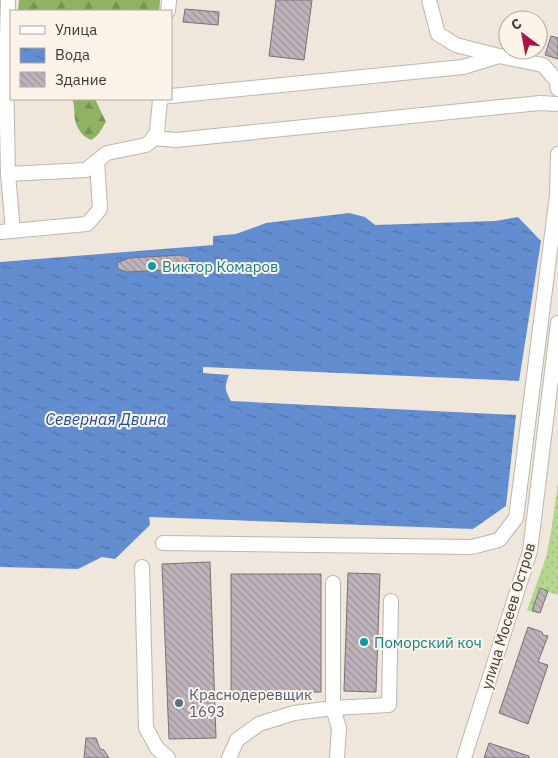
<svg xmlns="http://www.w3.org/2000/svg" width="558" height="758" font-family="'IBM Plex Sans',sans-serif">
<defs>
<pattern id="grass-dots" width="8" height="8" patternUnits="userSpaceOnUse" patternTransform="scale(1.25)"><rect width="8" height="8" fill="#b4d68e"/><path d="M2 2h.1M6 6h.1" fill="none" stroke="#9cb87b" stroke-width="1.8" stroke-linecap="round"/></pattern>
<pattern id="forest-firs" width="22" height="20" patternUnits="userSpaceOnUse" patternTransform="scale(1.25)"><rect width="22" height="20" fill="#8fb264"/><path d="M5 1l3.5 6h-7zM16 11l3.5 6h-7z" fill="#769253"/></pattern>
<pattern id="water-ripples" width="26" height="14" patternUnits="userSpaceOnUse" patternTransform="scale(1.25)"><rect width="26" height="14" fill="#628dd0"/><path d="M2 4q2-2 4 0t4 0M15 11q2-2 4 0t4 0" fill="none" stroke="#5274aa"/></pattern>
<pattern id="building-back-hatch" width="6" height="6" patternUnits="userSpaceOnUse" patternTransform="scale(1.25)"><rect width="6" height="6" fill="#beb3bb"/><path d="M-1 5l2 2M0 0l6 6M5-1l2 2" fill="none" stroke="#9c9399"/></pattern>
</defs>
<rect width="100%" height="100%" fill="#efe6dc"/>
<path fill="url(#grass-dots)" d="M558,483V595L540,589L532,611H527L546,557L551,532Z"/>
<g fill="url(#forest-firs)">
<path d="M19,0H160V1L159,11H18Z"/>
<path d="M72,99H95L106,122C101,129 99,136 91,140C83,137 76,128 75,119C74,112 75,105 72,99Z"/>
</g>
<path fill="url(#water-ripples)" d="M349,213L365,217L375,225L495,221L518,217L541,241L519,381L203,367V373L229,375C224,387 225,390 231,401L516,415L506,506L473,529L149,517L150,525L115,559L102,557L78,569L0,567V262L213,245V236L236,234L266,223Z"/>
<g fill="url(#building-back-hatch)" stroke="#7a7077">
<path d="M276,0H312L304,60L269,56Z"/>
<path d="M185,9L219,12L218,25L183,22Z"/>
<path d="M551,36L558,38V59L545,55Z"/>
<path d="M182,255L189,258L190,264L184,269L127,272L118,269L117,263L129,258Z"/>
<path d="M210,562L216,738L169,739L162,564Z"/>
<path d="M348,573L380,574L376,692L344,691Z"/>
<path d="M231,574H321V692L231,693Z"/>
<path d="M540,588L548,591L540,613L532,611Z"/>
<path d="M528,627L542,632L543,635L548,636L538,662L548,665L528,724L499,713Z"/>
<path d="M86,738H96L100,749L104,750L109,758H84Z"/>
<path d="M489,743L529,756V758H484Z"/>
</g>
<g fill="none" stroke-linecap="round" stroke-linejoin="round">
<g stroke="#beb6ac" stroke-width="16">
<g id="minor">
<path d="M8,0L6,72L8,174L13,231"/>
<path d="M429,0L438,34L456,45L499,56"/>
<path d="M168,11L169,0"/>
<path d="M171,96L463,67L499,56L543,65L556,80L558,89"/>
<path d="M153,138L176,140L540,103L558,104"/>
<path d="M8,174L86,170L107,153L146,145L151,141L157,132L160,100L162,99"/>
<path d="M0,232L87,224L100,209L97,161"/>
<path d="M163,543L472,547L499,540L516,518L557,195L558,154"/>
<path d="M142,567L146,728L157,748L168,758"/>
<path d="M333,583V708L389,705L391,601"/>
<path d="M229,758L237,740L259,724L294,713L333,708L339,728L337,758"/>
<path d="M464,758L530,551L558,323"/>
</g>
</g>
<use href="#minor" stroke="#fff" stroke-width="14"/>
</g>
<g fill="#0f9aa8" stroke="#fcf3e9" stroke-width="2">
<circle cx="152" cy="266" r="5"/>
<circle cx="364" cy="642" r="5"/>
</g>
<circle fill="#5c6f8a" stroke="#fcf3e9" stroke-width="2" cx="179" cy="703" r="5"/>
<g text-anchor="middle" dominant-baseline="central" stroke-width="4" stroke-linejoin="round" paint-order="stroke">
<g font-size="15" fill="#0d838f" stroke="#fcf3e9" text-anchor="start">
<text x="162" y="266">Виктор Комаров</text>
<text x="374" y="642">Поморский коч</text>
</g>
<g font-size="15" fill="#3d3935" stroke="#fcf3e9">
<text transform="translate(508 616) rotate(-73)">улица Мосеев Остров</text>
</g>
<g font-size="15" fill="#4e5e75" stroke="#fcf3e9" text-anchor="start">
<text x="189" y="694">Краснодеревщик<tspan x="189" dy="17">1693</tspan></text>
</g>
<g font-size="16" font-style="italic" fill="#1d51a2" stroke="#fcf3e9">
<text x="106" y="419">Северная Двина</text>
</g>
</g>
<rect x="10" y="10" width="162" height="90" fill="#fcf3e9" stroke="#b0a9a1"/>
<rect x="20" y="26" width="25" height="8" fill="#ffffff" stroke="#b0a9a1"/>
<text x="55" y="35" font-size="15" fill="#3d3935">Улица</text>
<rect x="20" y="48" width="25" height="15" fill="url(#water-ripples)" stroke="#b0a9a1"/>
<text x="55" y="60" font-size="15" fill="#3d3935">Вода</text>
<rect x="20" y="72" width="25" height="15" fill="url(#building-back-hatch)" stroke="#b0a9a1"/>
<text x="55" y="85" font-size="15" fill="#3d3935">Здание</text>
<g transform="translate(523 35) rotate(328)"><circle r="24" fill="#fcf3e9" stroke="#b0a9a1"/>
<path d="M0-4L9 19L0 12L-9 19Z" fill="#a8144b"/>
<text y="-8" font-size="14" font-weight="bold" text-anchor="middle" fill="#3d3935">С</text>
</g>
</svg>
